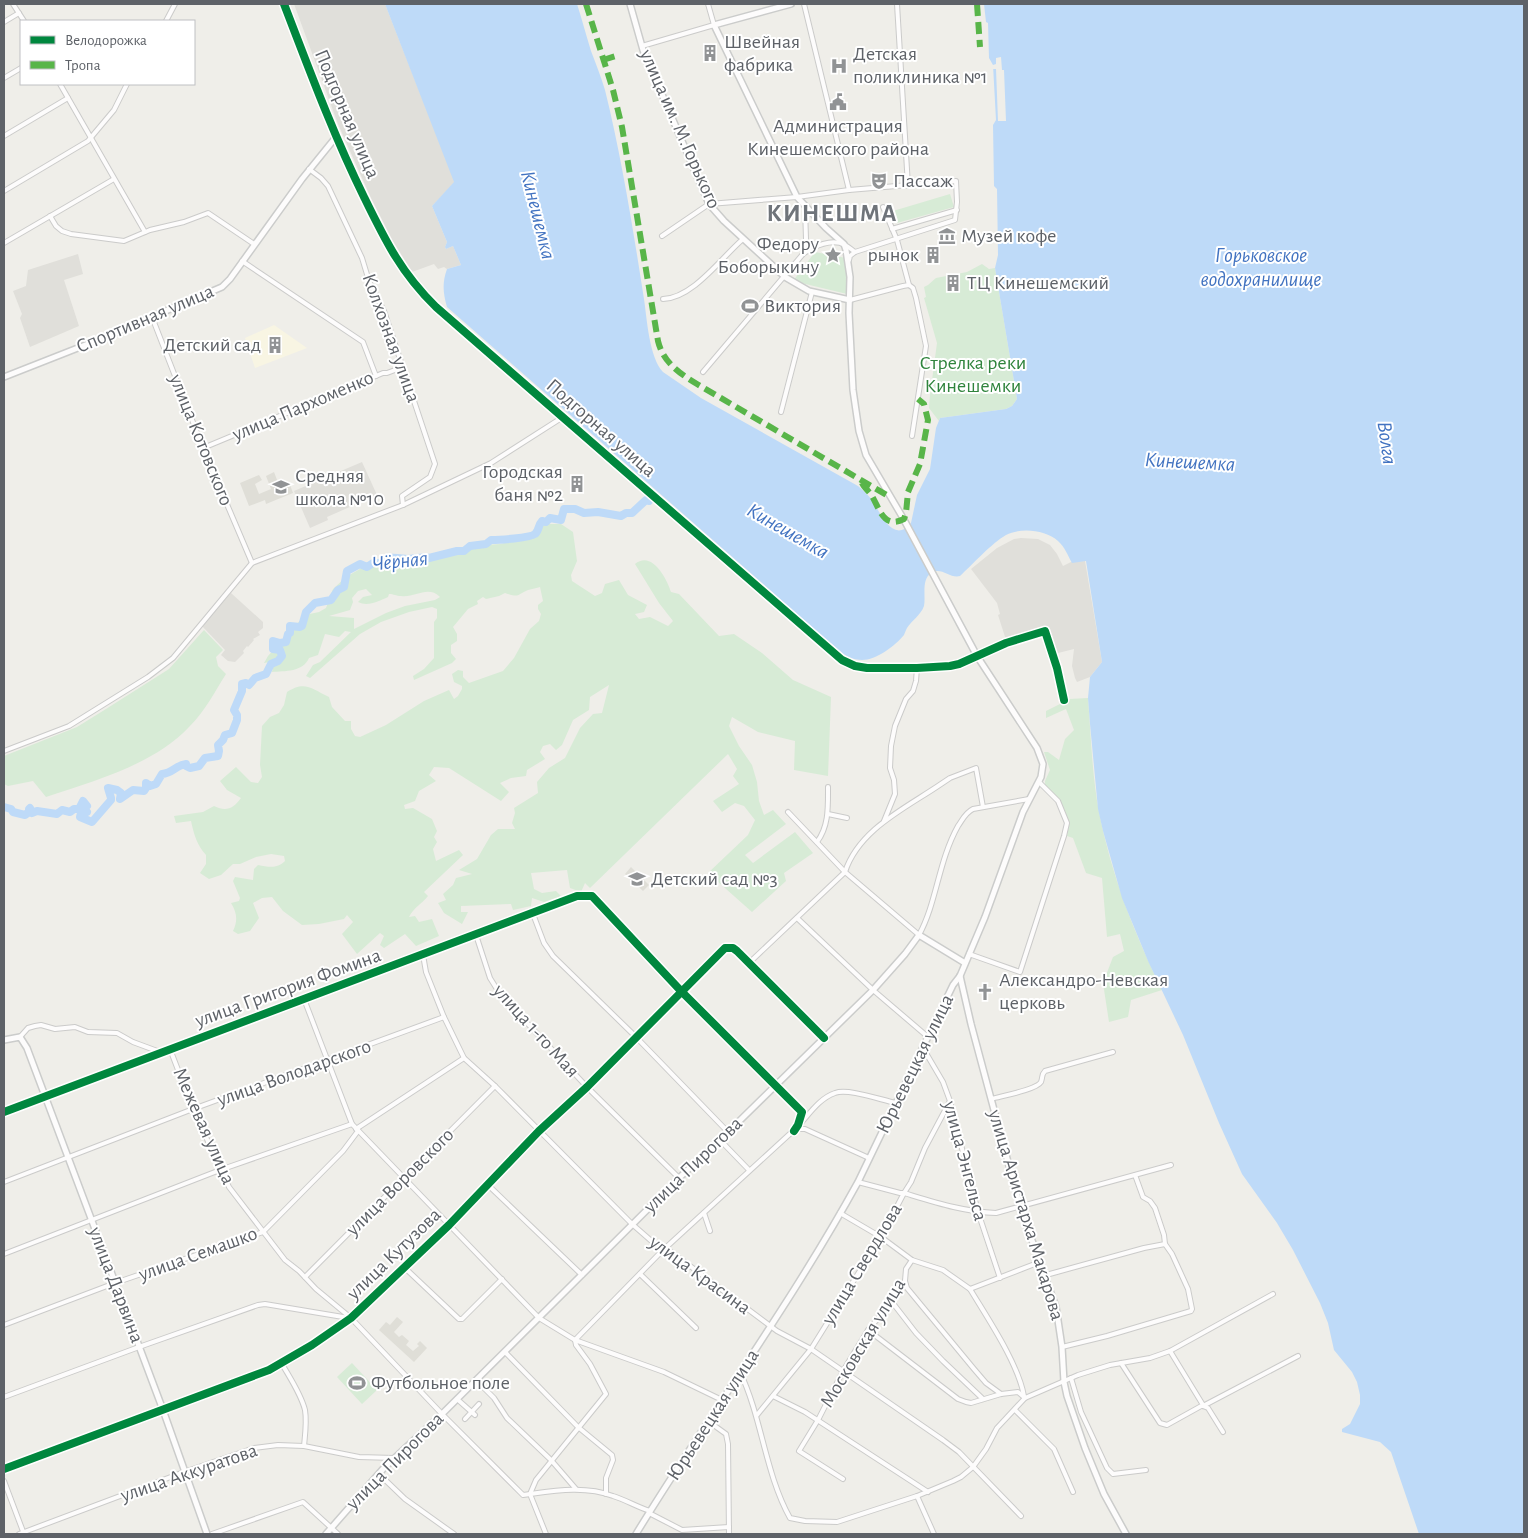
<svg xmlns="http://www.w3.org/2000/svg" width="1528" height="1538" font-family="'Alegreya Sans',sans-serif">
<rect width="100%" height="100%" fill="#efeee9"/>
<path fill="#f8f5e3" d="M274,325L307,348L255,368L245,338Z"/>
<g fill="#e0dfda">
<path d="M294,4H385L455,182L432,206L447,242L445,247L446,249L453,246L461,265L447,269L444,267L438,269L434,264L412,272L393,241L371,198L338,124Z"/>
<path d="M78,254L83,274L64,280L79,326L30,347L20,318L22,314L13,291L26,286L28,270Z"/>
<path d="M362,462L377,495L327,517L328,520L310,528L294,491Z"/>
<path d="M1021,538L1038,539L1050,545L1057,554L1063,566L1071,562L1085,561L1102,662L1090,677L1077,682L1075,678L1072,666L1074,649L1054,654L1045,634L1041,631L1006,640L998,615L1000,614L997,603L971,569L997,548L1014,539Z"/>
<path d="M231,593L263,622V628L258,632L260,635L253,639L254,640L248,647L247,646L243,651L244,653L235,662L228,661L221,655L225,650L202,626Z"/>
</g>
<g fill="#dfded7">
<path d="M274,472L279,485L289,482L293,493L266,504L265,500L249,506L240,483L259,475L262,480L255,484L259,494L271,489L266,476Z"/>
<path d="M631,867L649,885L643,891L625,874Z"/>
<path d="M397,1317L403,1322L394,1332L399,1337L402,1335L409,1341L406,1345L413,1351L419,1346L417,1344L420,1341L427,1348L414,1362L379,1330L386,1322L390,1325Z"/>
</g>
<g fill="#d7ebd6" fill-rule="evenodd">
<path d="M950,194L954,207L897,223L893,211Z"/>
<path d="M815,252L846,258L847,294L793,281Z"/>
<path d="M982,264L989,269L995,268L1017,399L1012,406L1006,409L940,418L939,421L929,408L930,395L937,343L924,298L926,297L924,287L928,285L936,278L967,272Z"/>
<path d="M546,524H561L573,532L577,561L571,575L572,581L595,596L602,593L605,584L619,580L628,595L647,605L644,612L635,614L639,619L650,617L668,626L673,621L659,603L635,564C652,550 667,579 671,592L679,594L719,636L734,634L762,653L793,680L831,697L828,776L794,770L795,741L758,732L732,717L729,726L739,746L752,765L757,782L759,801L764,815L773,810L786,824L745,855L753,863L795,832L813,853L784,873L786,881L752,912L708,873L748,835L755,820L744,806L735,803L722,812L713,801L739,784L733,776L737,769L728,754L590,888L585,883L581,892L570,888L567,870L531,873L534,889L542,893L556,891L561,896L544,902L532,898L531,906L513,910L511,904L461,906V912H468L462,924L444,913L438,903L446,900L443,894L453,885L456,878L472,874L459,870L477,859L491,835L498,829H515L512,823L515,813L514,808L538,793L537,782L549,768L565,758L580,728L593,714L602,713L609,685L590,697L589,710L573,720L562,745L556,750L550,744L543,746L540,752L545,759L527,770L526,776L511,778L500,783L509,792L501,801L449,768L434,767L429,775L436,781L419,791L415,801L404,805L405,809L413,808L432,819L437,831L434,837L437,842L433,849L436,861L459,850L463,855L424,892L428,896C422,904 414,907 409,917L415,916L419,922L432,919L439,936L416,946L405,934L384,948L380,945L384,936L380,933L357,954L342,934L353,922L347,915L344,919L319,924L302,925L283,911L272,897L262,898L253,903L259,918L250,931L238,934L233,931C238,920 237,913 231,903L239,901L240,898L233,881L235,877L253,880L254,869L258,865C269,867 277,869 285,861L284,856L271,854L256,857L240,864H233L221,875L209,879L200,873L206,864V855C197,845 194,835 191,821L176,823L174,816L203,812L214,806C226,812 233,809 241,798L227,790L220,781L236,767L251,782L258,783L262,777L260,765L262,726L270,717L279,713L284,705L287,692C305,680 312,689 329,697L332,707L345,721H351V729L355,736L360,737L386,725L424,701L449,690L454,699L458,696L462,689V686L454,682L452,674L458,670L463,671V677L469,683L503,671L514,658L530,629L539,621L541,614L538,609V605L543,601L540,587C537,588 532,589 528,590C516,595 520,598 505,593L499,596L486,599L483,597L477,601L478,604L468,609L453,627L457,634V641L451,645V653L456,659L452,663L414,680L413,676L424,669L434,658V622L437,618V609L432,607L409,612L381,622L360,634L310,678L306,676L313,665L320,662L351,632L345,631L339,637L325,634L318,655L309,658C303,672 285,671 272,672L275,661L264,663L268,656L305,615L319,612L326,608L333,589L346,577L365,566L423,562L486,545L500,544L529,537L534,529ZM366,589L372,595L363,597L358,602C368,607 379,601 388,597L389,594C394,594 396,596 401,596C415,598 428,585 440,597L435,600L405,606L386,613L354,629V618L329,616L350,610L353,602L352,598L358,591Z"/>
<path d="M204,630L223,650L216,657L218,666L226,674C214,693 205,711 189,727C153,765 94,781 46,797L33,781L8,786L4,784V756L77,727L106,709L169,669Z"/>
<path d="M1060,696L1069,699L1088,698C1091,736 1092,775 1099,812C1111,874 1134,933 1162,990L1131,1000L1128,1017L1109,1022L1103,983L1113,957L1124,951L1120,934L1107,937L1102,878L1086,873L1073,838L1067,836C1071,812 1061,802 1045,786V781L1050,770L1044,752H1048L1059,760L1065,739L1074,730L1066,709L1046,718V711L1062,703Z"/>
<path d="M352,1363L377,1390L362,1404L337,1377Z"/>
</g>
<path fill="#bedaf8" d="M385,4H577C582,19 586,35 591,51C596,64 601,77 605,90C622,159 633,229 644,299C647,319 649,357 663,372L701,398L858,486C863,490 868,495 872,500C880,512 893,545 911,523L917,495L930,469L936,428L940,418L1006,409L1012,406L1017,399L995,268L998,255L997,189L994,186L993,125L996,120L993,65L989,58L988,23L986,22L984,4H1524V1534H1419L1391,1452L1380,1442L1342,1432V1429L1350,1424L1360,1404V1395L1357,1382L1352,1372L1334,1350L1328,1323L1320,1303L1293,1250L1277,1223L1242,1174L1219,1123L1183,1035L1148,961L1122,898L1103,831L1098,809L1090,724L1088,698L1090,677L1102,662L1086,561L1072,563C1068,556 1065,547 1058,541C1046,530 1021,527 1006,535C992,543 973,564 960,576C950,579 941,566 931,573C921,580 926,596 924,606C921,615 912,620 907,628C906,630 905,632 904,635C895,646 876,660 862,660C855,660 849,657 843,654L447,307C443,293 442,283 447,269L461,265L453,246L446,249L445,247L447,242L432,206L454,182Z"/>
<path fill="#efeee9" d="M1001,57L1002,70H1004L1006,121H998L996,69H993V65L996,64V58Z"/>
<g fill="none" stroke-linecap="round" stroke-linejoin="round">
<path stroke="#bedaf8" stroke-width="8" d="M4,807L11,809L13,812L25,815L29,812V809L30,808L32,813L37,811L57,814L62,810L70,812L74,809H79L83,801L87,806L83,809L87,812L81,813L80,817L92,822L111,800V798L108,788L117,790L121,793L120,799L133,790L144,791L146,788V783L150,786L156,784L162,774C173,773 176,765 186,764V766L190,768L199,766L205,758L218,756L219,751L218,745L223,740L225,735L232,733L237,720V715L234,710L242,691V684L246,683L249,685L255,678L266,674L271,664L278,661L282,656L280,650L273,649V641L280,643L286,642L288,634L290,633V626L300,627L302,626L306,612L315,603L331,600L338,590L344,587L347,571L360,564L367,567L373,563H380C389,555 397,558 407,559C415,559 421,556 429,558L457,551H464L470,546L486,544L491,540C499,540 530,538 535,534C539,531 538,525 542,521L546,522L550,518L561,520L564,509H575L584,513L598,512L621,516L626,513H632L646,500L649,501L651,498"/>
<g stroke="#cbcbca" stroke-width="6">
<g id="street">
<path d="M13,4L24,21"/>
<path d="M804,4L849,190"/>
<path d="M897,4L908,186"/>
<path d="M166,21L175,4"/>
<path d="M4,22L19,13"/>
<path d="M642,46L714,25L708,4"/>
<path d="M4,78L21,68"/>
<path d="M60,84L145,232"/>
<path d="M4,136L68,98"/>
<path d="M309,169L321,178L328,186L362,258L369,281L384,311L435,464L430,477L402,496L403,505"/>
<path d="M4,191L88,141L114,110L127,84"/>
<path d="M883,207L897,240L909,285L913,288L916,298L926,346L912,436"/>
<path d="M50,216L56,226L62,231L71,234L124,241L150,230L184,222L208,213L254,244"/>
<path d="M892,229L957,210"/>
<path d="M662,236L709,204L797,197L849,190L956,181L957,202L955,220L855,252L850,256L849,260"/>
<path d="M4,243L114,179"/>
<path d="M803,254L806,239L805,207"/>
<path d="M242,261L363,342L376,376"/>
<path d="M663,299C693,298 721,258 743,239"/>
<path d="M850,300L903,286L909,285"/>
<path d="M152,317L203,448L252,563"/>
<path d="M703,372L803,254C814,246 832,238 845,245C849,247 852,250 855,252"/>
<path d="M781,412L812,292"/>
<path d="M203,448L383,373H387L403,367"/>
<path d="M977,656L1006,643L1045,631L1057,668L1064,700"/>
<path d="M4,751L69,726L148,677L173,658L252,563L403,505L491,463L563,417"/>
<path d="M788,812L845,872L919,935C937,902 938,862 958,826C963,819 965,813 973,809L1029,799"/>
<path d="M828,814L847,818"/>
<path d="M884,821L895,794L894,780L890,768L891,746L895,726L906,699L913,691L916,681L917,668"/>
<path d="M817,842C829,826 828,807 828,787"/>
<path d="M533,914L544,943L553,956L636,1037L728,1132"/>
<path d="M797,918L873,990L928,1037"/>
<path d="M476,935L490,978L500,994L587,1087L679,1178"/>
<path d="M969,954L1020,972L1064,836L1067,823L1058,801L1039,782"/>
<path d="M423,955L426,972L444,1017L464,1058L495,1086L632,1224L656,1245L666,1248L777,1331L811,1349L943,1440L959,1452L1021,1516"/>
<path d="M749,963L845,872C859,829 906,808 941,784L950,778L976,768L983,807"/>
<path d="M304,999L352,1124L539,1318L575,1340L664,1372L722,1400"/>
<path d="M20,1037L28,1028L35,1026L41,1025L55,1029L75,1027L88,1032L117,1033L133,1042L160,1052"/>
<path d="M923,1048L943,1082L950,1101L978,1212L1000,1278"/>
<path d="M170,1049L193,1109L229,1187L285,1260L299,1271L316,1289L351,1318L442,1414L523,1495C553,1491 584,1485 613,1496C626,1500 637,1507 650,1511"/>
<path d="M991,1099C1001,1096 1036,1090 1041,1082C1043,1077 1041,1075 1045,1071L1113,1052"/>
<path d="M4,1112L577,896H592L681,991L802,1112L798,1125L794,1131"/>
<path d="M800,1124C810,1113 820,1098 835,1093C848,1088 881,1100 896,1103"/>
<path d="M356,1129L464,1058"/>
<path d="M720,1140L749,1170"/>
<path d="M4,1182L193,1109L444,1017"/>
<path d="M858,1182L900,1193H904C934,1202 964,1212 996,1213L1171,1165"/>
<path d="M488,1185L582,1275"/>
<path d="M704,1213L710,1231"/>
<path d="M840,1213L881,1237L912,1260L943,1270L970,1289L1040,1262"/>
<path d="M4,1254L220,1170L352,1124"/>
<path d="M405,1268L459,1319H462L502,1279"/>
<path d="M640,1274L696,1328"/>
<path d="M1046,1275L1144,1248L1165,1244"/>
<path d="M305,1277L495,1086"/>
<path d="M905,1281L907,1288L974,1369L986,1383L1001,1394"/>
<path d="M970,1289C988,1319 1018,1363 1024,1396"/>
<path d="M892,1302L916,1333L943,1361L983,1399"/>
<path d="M4,1325L115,1283L263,1232L343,1151L358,1131"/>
<path d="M868,1330L958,1399L966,1402L971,1403L1001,1394L1018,1392L1025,1398"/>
<path d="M575,1340L661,1252L793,1131L799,1129H805L869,1158"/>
<path d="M1062,1347L1107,1336L1191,1311L1192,1309L1188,1289L1172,1254L1165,1244L1164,1235L1155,1208L1150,1201L1143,1197L1135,1175"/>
<path d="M505,1352L578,1427L612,1455L613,1460L606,1478V1494"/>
<path d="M1121,1363L1160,1423L1167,1425L1203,1405L1170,1351"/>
<path d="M282,1364C290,1378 301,1394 305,1410C307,1422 305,1435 304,1446"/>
<path d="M740,1372C762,1418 765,1473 790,1518L805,1521L837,1522L917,1496L953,1481L961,1477L973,1467L986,1449L997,1428L1025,1398L1078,1375L1110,1365L1150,1358L1170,1351L1273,1294"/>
<path d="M1071,1378L1081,1412L1107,1468L1113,1474L1146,1470"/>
<path d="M476,1380L494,1398L507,1418L551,1460L576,1489"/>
<path d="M773,1396L805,1412L928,1492"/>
<path d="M4,1397L139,1347L258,1305L265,1304L349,1318"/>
<path d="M457,1399L475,1415"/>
<path d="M1203,1406L1298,1356"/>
<path d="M1203,1406L1208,1408L1223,1432"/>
<path d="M1015,1410L1054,1449L1073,1492"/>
<path d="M757,1415L811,1349L881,1237L904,1193L911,1182L925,1148L950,1101"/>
<path d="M465,1419L479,1404"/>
<path d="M708,1421L726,1434L728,1444L729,1534"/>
<path d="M4,1469L269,1370L312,1345L351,1318L449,1225L539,1131L587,1087L725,948H733L737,951L824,1038"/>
<path d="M379,1474L405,1499L454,1534"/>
<path d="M843,1479L799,1451L818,1420L843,1371L868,1330L892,1302L905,1281L906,1269L912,1260"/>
<path d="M4,1481L24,1534"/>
<path d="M917,1496L934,1534"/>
<path d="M649,1513L682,1530L729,1527"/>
<path d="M19,1534L184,1472L254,1448L278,1445L304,1446L359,1457L394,1458"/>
<path d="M212,1534L303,1502L338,1534"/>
<path d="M546,1534L530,1494L536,1480L606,1394L590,1364L576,1345L575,1340"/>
</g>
</g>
<g stroke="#cbcccb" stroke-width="8">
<g id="secondary">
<path d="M284,4C309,69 333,134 364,197C385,240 401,273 436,307L842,660L851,665L863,668H917L950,666L977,656"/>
<path d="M630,4L643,50L709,204L724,221L785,277L809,291L850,300"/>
<path d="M4,377L88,344L222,287L230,279L302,179L336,137"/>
<path d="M960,976L971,1024L1020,1207L1056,1307L1062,1347L1064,1382L1067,1396L1085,1448L1104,1494L1126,1534"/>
<path d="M4,1040L20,1037L27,1048L163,1410L207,1534"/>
<path d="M326,1534L383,1469L442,1414L679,1178L720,1140L873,990L905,954L919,935L965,963"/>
<path d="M636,1534C708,1416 791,1304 858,1182L953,985L960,976L985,917L1023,812L1041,777L1043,764L1037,748L977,656L903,518L866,455L859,431L853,390L849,313L850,277L846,250L844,244L826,228L797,197L714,25L791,4"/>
</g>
</g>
<use href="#street" stroke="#fdfcfc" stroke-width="4"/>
<use href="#secondary" stroke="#fdfcfc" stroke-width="5"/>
<g stroke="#58b549" stroke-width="6" stroke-dasharray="12 6" stroke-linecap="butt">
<path d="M586,4L613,90L622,127L658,341C663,362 679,373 697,384L890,497"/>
<path d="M977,4L980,47"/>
<path d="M603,60L616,56"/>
<path d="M862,483C864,488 869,491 872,496C880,510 884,529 904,519L906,513L908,492L920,464L928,420L924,404L918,399"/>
</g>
<g stroke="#fff" stroke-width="11">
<g id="cycleway">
<path d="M284,4C309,69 333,134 364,197C385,240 401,273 436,307L842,660L855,666L867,668H917L950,666L959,664L1006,643L1045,631L1057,668L1064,700"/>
<path d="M4,1112L577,896H592L681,991L802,1112L798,1125L794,1131"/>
<path d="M4,1469L269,1370L312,1345L351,1318L449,1225L539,1131L587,1087L725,948H733L737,951L824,1038"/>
</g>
</g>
<use href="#cycleway" stroke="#00873e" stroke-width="8"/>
</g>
<defs>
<g id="building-bare" transform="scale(1.35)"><path d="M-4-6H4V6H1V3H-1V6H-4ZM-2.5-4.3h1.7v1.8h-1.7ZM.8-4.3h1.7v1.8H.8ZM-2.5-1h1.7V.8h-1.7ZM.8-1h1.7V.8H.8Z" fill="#919395" stroke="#fff" stroke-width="2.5" paint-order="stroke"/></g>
<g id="hospital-bare" transform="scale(1.35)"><path d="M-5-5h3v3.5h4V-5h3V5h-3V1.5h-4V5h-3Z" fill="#919395" stroke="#fff" stroke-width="2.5" paint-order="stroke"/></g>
<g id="civic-bare" transform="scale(1.35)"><path d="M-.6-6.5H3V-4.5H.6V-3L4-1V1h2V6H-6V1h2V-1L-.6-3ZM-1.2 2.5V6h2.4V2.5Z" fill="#919395" stroke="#fff" stroke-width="2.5" paint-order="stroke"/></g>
<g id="theatre-bare" transform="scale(1.35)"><path d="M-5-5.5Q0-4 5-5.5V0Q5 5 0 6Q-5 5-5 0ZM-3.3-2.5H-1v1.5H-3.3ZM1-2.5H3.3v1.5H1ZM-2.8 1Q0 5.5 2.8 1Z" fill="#919395" stroke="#fff" stroke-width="2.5" paint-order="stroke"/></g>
<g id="museum-bare" transform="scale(1.35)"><path d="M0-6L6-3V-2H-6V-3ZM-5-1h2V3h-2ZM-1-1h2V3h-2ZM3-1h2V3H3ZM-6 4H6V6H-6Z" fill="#919395" stroke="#fff" stroke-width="2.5" paint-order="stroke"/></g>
<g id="sight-bare" transform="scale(1.35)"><path d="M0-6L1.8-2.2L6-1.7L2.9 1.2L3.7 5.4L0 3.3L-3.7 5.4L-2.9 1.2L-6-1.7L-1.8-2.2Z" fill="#919395" stroke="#fff" stroke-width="2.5" paint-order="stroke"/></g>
<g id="stadium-bare" transform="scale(1.35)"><path d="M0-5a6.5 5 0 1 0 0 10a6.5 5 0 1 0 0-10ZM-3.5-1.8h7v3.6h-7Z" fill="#919395" stroke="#fff" stroke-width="2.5" paint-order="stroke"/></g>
<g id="school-bare" transform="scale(1.35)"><path d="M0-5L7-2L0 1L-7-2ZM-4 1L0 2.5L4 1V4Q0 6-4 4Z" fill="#919395" stroke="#fff" stroke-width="2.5" paint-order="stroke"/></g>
<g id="church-bare" transform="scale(1.35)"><path d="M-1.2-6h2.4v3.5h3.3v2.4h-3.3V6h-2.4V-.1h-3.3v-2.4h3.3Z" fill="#919395" stroke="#fff" stroke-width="2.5" paint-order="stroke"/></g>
</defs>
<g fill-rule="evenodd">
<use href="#building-bare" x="710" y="53"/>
<use href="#hospital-bare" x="839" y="66"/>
<use href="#civic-bare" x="838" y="102"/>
<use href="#theatre-bare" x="879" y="181"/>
<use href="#museum-bare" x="947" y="236"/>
<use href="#sight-bare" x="833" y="255"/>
<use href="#building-bare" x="933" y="255"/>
<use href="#building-bare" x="953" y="283"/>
<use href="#stadium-bare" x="750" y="306"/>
<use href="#building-bare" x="275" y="345"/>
<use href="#building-bare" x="577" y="484"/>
<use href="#school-bare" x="281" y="487"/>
<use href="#school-bare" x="637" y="879"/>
<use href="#church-bare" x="985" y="992"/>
<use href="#stadium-bare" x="357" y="1383"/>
</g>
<g text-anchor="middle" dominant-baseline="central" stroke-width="4" stroke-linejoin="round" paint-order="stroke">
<g font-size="20" fill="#5e6268" stroke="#fff" text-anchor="start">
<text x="724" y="42">Швейная<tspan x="724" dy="23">фабрика</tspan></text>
<text x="853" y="54">Детская<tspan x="853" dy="23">поликлиника №1</tspan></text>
<text x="838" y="126" text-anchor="middle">Администрация<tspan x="838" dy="23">Кинешемского района</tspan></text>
<text x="893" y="181">Пассаж</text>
<text x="961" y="236">Музей кофе</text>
<text x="819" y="244" text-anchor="end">Федору<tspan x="819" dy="23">Боборыкину</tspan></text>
<text x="919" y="255" text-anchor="end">рынок</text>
<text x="967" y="283">ТЦ Кинешемский</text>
<text x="764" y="306">Виктория</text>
<text x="261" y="345" text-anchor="end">Детский сад</text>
<text x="563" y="472" text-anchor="end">Городская<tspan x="563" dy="23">баня №2</tspan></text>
<text x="295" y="476">Средняя<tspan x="295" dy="23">школа №10</tspan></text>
<text x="651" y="879">Детский сад №3</text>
<text x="999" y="980">Александро-Невская<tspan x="999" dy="23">церковь</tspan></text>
<text x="371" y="1383">Футбольное поле</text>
</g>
<g font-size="20" fill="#5e6268" stroke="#fff">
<text transform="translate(347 114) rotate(67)">Подгорная улица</text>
<text transform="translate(680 129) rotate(66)">улица им. М.Горького</text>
<text transform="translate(145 319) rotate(-23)">Спортивная улица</text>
<text transform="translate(391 338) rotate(70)">Колхозная улица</text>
<text transform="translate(303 406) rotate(-23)">улица Пархоменко</text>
<text transform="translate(601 428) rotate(41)">Подгорная улица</text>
<text transform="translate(201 440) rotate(68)">улица Котовского</text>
<text transform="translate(288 988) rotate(-20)">улица Григория Фомина</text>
<text transform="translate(536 1031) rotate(48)">улица 1-го Мая</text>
<text transform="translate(915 1064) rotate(-64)">Юрьевецкая улица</text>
<text transform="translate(294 1073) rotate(-20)">улица Володарского</text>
<text transform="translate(204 1126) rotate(66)">Межевая улица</text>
<text transform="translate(965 1161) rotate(75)">улица Энгельса</text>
<text transform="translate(693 1165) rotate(-44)">улица Пирогова</text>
<text transform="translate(400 1182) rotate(-45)">улица Воровского</text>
<text transform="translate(1026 1215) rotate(73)">улица Аристарха Макарова</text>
<text transform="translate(198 1254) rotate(-20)">улица Семашко</text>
<text transform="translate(394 1254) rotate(-44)">улица Кутузова</text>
<text transform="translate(862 1264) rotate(-59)">улица Свердлова</text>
<text transform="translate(700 1275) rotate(36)">улица Красина</text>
<text transform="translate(116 1285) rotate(69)">улица Дарвина</text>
<text transform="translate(863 1343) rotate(-59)">Московская улица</text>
<text transform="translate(713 1415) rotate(-57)">Юрьевецкая улица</text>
<text transform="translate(395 1461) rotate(-45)">улица Пирогова</text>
<text transform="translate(189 1473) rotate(-19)">улица Аккуратова</text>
</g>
<g font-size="20" fill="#30843d" stroke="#fff">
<text x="973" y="363">Стрелка реки<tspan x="973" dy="23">Кинешемки</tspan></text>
</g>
<g font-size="21" font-style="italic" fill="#4273c1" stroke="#fff">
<text transform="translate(538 215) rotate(76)">Кинешемка</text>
<text x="1261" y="255">Горьковское<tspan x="1261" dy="24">водохранилище</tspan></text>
<text transform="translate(1387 443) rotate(82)">Волга</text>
<text transform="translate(1190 462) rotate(3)">Кинешемка</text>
<text transform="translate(788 531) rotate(30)">Кинешемка</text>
<text transform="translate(400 561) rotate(-6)">Чёрная</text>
</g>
<g font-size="25" font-weight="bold" letter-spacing="1" fill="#6f747a" stroke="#fff">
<text x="832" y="213">КИНЕШМА</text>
</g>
</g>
<rect width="1528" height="1538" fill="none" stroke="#5e6268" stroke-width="10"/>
<rect x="20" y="20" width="175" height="65" fill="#ffffff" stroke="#bfc0c3"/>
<rect x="30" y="36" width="25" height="8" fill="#00873e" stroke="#bfc0c3"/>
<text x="65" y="45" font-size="15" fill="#5e6268">Велодорожка</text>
<rect x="30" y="61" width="25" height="8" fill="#58b549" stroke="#bfc0c3"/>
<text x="65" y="70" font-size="15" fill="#5e6268">Тропа</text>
</svg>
